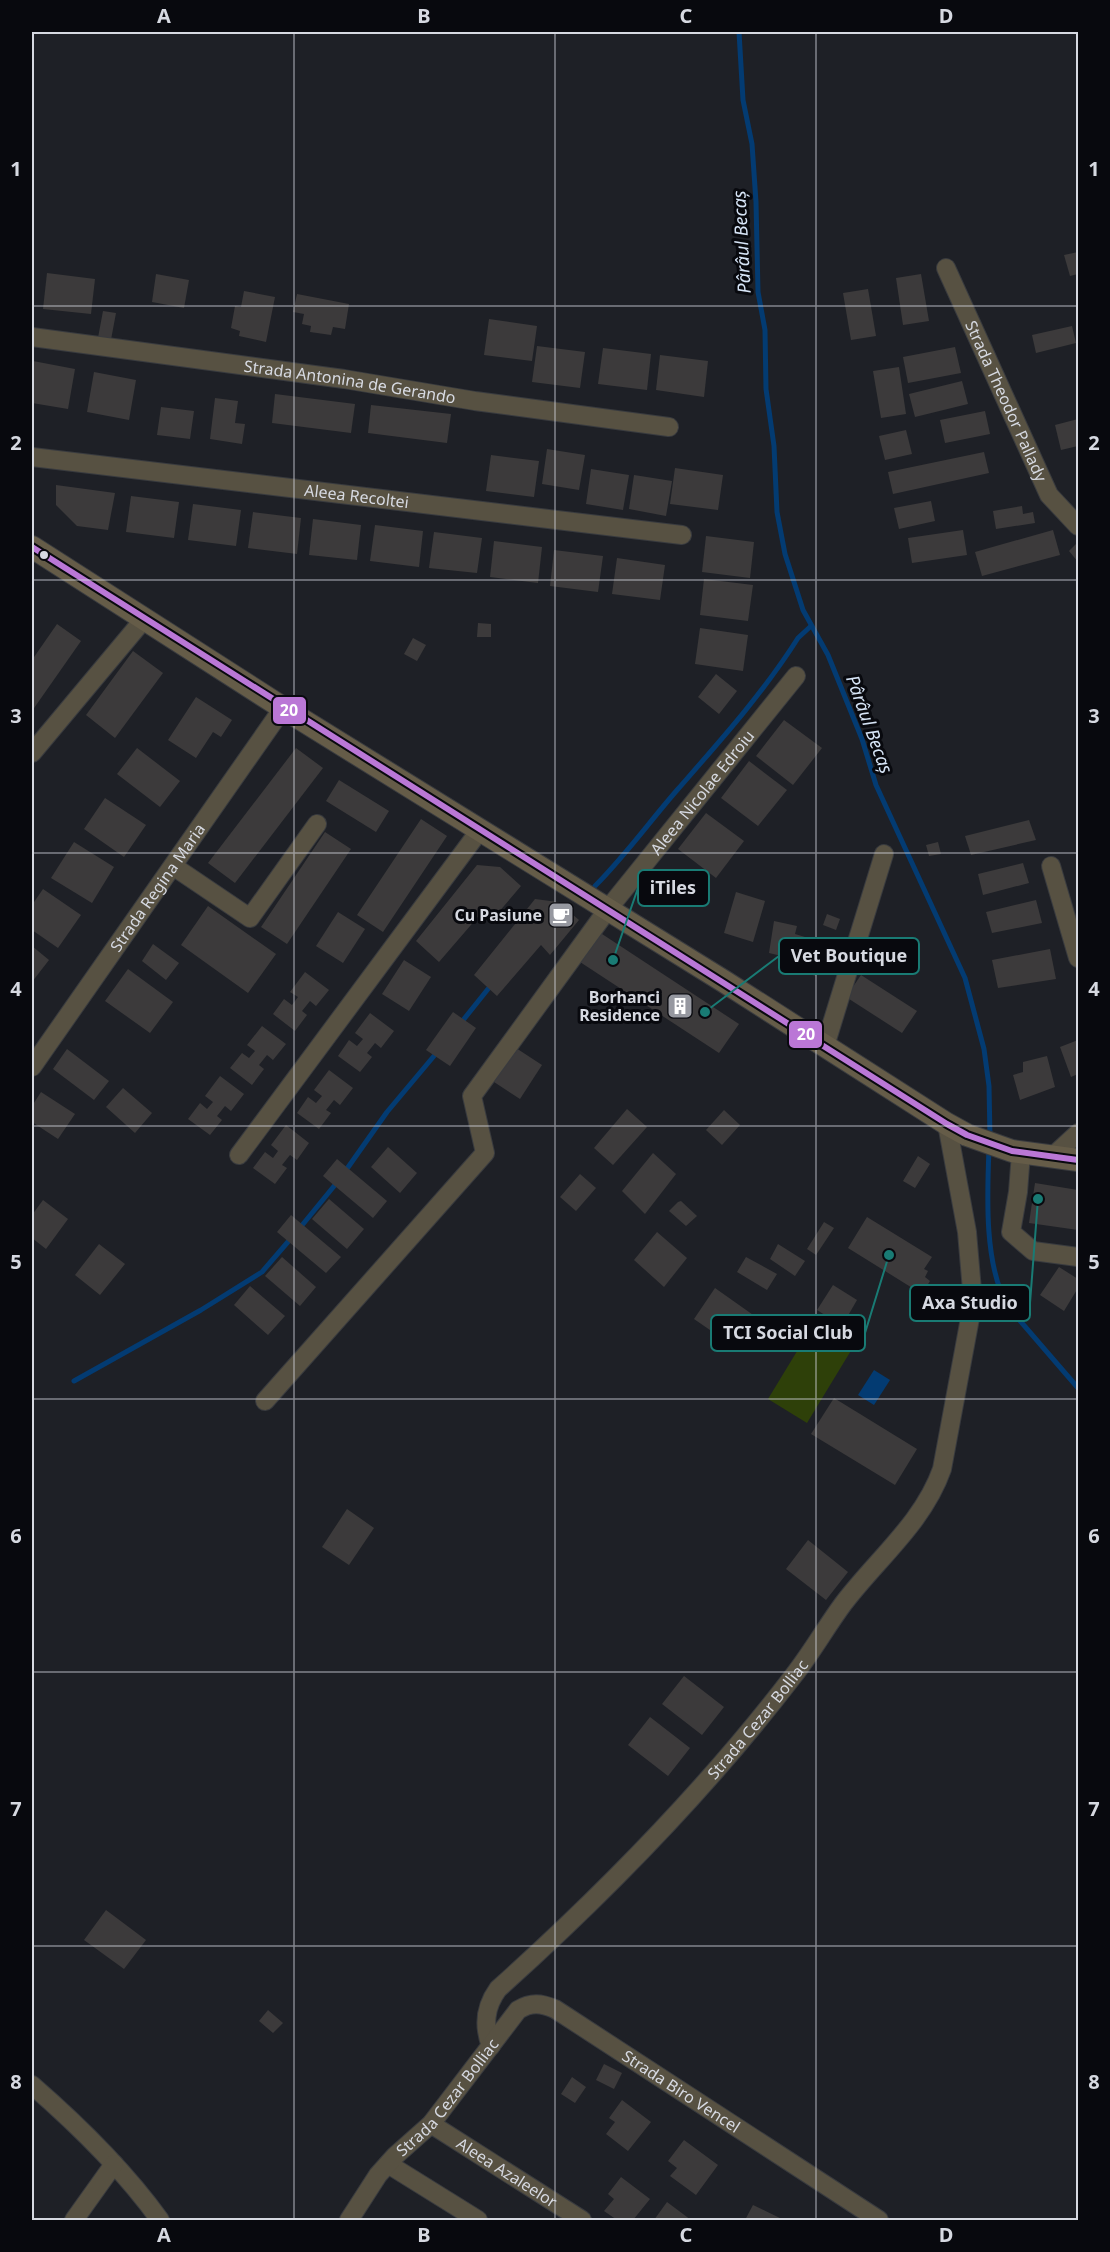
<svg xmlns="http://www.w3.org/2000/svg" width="1110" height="2252" font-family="'Noto Sans',sans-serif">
<rect width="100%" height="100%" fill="#1e2026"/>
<path fill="#2e4009" d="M816,1320L855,1344L807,1423L768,1399Z"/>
<path fill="#033b72" d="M874,1370L890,1380L874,1405L858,1395Z"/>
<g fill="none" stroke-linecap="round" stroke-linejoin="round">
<g stroke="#033b72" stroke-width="5">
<path d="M739,32L743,100L752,144L756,202L758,292L765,330L766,389L774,446L777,512L785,554L803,610L828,655L862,739L876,785L965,978L984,1049L989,1086L990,1137"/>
<path d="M595,886C625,856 650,821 678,789C720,741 764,692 798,638L811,626"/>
<path d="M460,1024L492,984"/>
<path d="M989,1149C987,1196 984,1268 1009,1308L1078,1388"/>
<path d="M344,1173L387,1112L439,1050"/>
<path d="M299,1229L339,1180"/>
<path d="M74,1381L201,1310L262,1272L293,1236"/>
</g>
</g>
<g fill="#3c3a3b">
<path d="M1078,252V274L1070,276L1064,255Z"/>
<path d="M47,273L95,279L91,314L43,309Z"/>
<path d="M156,274L189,280L184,308L152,302Z"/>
<path d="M921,274L929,321L903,325L896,278Z"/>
<path d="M868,289L876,336L851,340L843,293Z"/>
<path d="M244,291L275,297L266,342L239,336L240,331L231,328L235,306L241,307Z"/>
<path d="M297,294L349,304L345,329L333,327L331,335L310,332L311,326L302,324L304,314L293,312Z"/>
<path d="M103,311L116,313L110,345L97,343Z"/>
<path d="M489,319L537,326L532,361L484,355Z"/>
<path d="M1072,326L1076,343L1036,353L1032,335Z"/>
<path d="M537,346L585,352L580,388L532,382Z"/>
<path d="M955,347L961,373L908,383L903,357Z"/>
<path d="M603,348L651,354L647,390L598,384Z"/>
<path d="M660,355L708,361L704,397L656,390Z"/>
<path d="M33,361L75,369L68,409L32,403Z"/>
<path d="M899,367L906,414L881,418L873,371Z"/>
<path d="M94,372L136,380L129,420L87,412Z"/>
<path d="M962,381L968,404L915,417L909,394Z"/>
<path d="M275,394L355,404L351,433L272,423Z"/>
<path d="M215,398L238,401L235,423L245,424L242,444L210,439Z"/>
<path d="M371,405L451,414L447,443L368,433Z"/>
<path d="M161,407L194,411L190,439L157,435Z"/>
<path d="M985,411L990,434L945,443L940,420Z"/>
<path d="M1078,419V446L1061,450L1055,425Z"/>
<path d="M906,430L912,454L885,460L879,436Z"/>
<path d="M547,449L585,455L579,490L542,484Z"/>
<path d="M984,452L989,473L893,494L888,472Z"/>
<path d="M491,455L539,461L534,497L486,491Z"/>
<path d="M675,468L723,475L718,510L670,504Z"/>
<path d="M591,469L629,475L623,510L586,504Z"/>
<path d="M634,475L672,481L666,516L629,509Z"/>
<path d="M56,485L115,493L108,530L77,526L56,505Z"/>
<path d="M131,496L179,502L174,538L126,532Z"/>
<path d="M931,501L935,521L899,529L894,508Z"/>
<path d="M193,504L241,510L236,546L188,540Z"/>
<path d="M1022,506L1023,514L1033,512L1035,523L996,529L993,511Z"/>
<path d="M253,512L301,518L297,554L248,548Z"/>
<path d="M313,519L361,525L357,560L309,555Z"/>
<path d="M375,525L423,531L419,567L370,561Z"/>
<path d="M963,530L967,555L912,563L908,538Z"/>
<path d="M1053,530L1060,555L982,576L975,552Z"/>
<path d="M434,532L482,538L477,573L429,568Z"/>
<path d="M706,536L754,542L750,578L702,572Z"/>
<path d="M494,541L542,547L538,583L490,577Z"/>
<path d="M1078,542V562L1069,551Z"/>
<path d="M554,550L603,556L598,592L550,586Z"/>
<path d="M617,558L665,565L660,600L612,594Z"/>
<path d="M704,579L753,585L748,621L700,615Z"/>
<path d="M478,623L491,624V637H477Z"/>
<path d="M57,624L81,641L32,711V660Z"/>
<path d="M700,628L748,635L743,671L695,664Z"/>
<path d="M413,638L426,645L417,661L404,654Z"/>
<path d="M133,651L163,673L115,738L86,715Z"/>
<path d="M716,674L737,691L719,714L698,697Z"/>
<path d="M196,697L232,720L221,737L213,732L196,758L168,740Z"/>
<path d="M784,720L822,748L793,785L756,756Z"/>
<path d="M137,748L180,781L160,807L117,774Z"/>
<path d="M296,748L323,768L235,883L208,863Z"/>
<path d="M749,761L787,790L758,826L721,798Z"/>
<path d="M339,780L389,811L376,832L326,801Z"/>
<path d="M105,798L146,825L124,857L84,829Z"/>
<path d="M706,813L744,841L716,878L678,849Z"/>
<path d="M421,819L447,836L383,932L357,915Z"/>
<path d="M1029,820L1036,840L971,855L965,836Z"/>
<path d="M325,832L351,849L287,944L261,927Z"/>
<path d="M74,842L114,867L92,903L51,878Z"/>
<path d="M938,842L941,854L929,856L926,845Z"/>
<path d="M1023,863L1029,883L983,895L978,874Z"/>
<path d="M477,865L500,867L521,886L492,920L483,911L439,962L416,941Z"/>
<path d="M43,889L81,915L58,948L32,930V905Z"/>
<path d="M736,892L765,901L753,942L724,933Z"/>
<path d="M535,899L558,902L579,920L550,955L541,945L497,996L474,975Z"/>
<path d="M1036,900L1042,923L992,933L986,912Z"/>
<path d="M208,906L276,954L248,993L181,945Z"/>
<path d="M338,912L365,929L343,963L316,946Z"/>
<path d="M827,914L840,919L836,930L823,925Z"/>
<path d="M774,921L797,926L795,934L825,943L816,976L788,968L790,958L769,953Z"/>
<path d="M599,932L739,1024L719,1053L580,962Z"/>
<path d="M153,944L179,963L166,980L142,961Z"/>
<path d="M32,946L49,960L32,982Z"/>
<path d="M1050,949L1056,979L998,988L992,960Z"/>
<path d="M404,960L431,977L409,1011L382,994Z"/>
<path d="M128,969L173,1002L150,1033L105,1001Z"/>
<path d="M305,972L329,990L316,1006L310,1001L302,1011L307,1015L295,1031L273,1014L284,999L292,1005L298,997L290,992Z"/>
<path d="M861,975L917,1011L902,1033L846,997Z"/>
<path d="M453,1012L476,1028L450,1066L426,1050Z"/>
<path d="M370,1013L394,1031L381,1048L375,1043L367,1053L372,1057L360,1072L338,1056L349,1040L357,1046L363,1039L355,1033Z"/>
<path d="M262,1026L286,1044L273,1060L267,1055L259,1065L264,1069L252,1085L230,1068L242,1053L249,1058L255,1051L247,1045Z"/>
<path d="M1078,1040V1074L1071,1077L1060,1047Z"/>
<path d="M516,1048L542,1065L520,1099L494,1082Z"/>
<path d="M67,1049L109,1081L94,1100L53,1069Z"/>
<path d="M1047,1056L1055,1087L1020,1100L1013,1075L1023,1072V1062Z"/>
<path d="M329,1070L353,1088L340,1105L334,1100L326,1110L331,1113L319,1129L297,1113L308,1097L316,1103L322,1096L314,1090Z"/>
<path d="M220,1076L244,1094L231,1111L225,1106L217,1116L222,1120L210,1135L188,1119L200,1103L207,1109L213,1102L205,1096Z"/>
<path d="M123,1088L152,1113L135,1133L106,1107Z"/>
<path d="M41,1092L75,1114L58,1139L32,1122V1106Z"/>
<path d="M627,1109L647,1127L613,1165L594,1148Z"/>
<path d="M724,1110L740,1125L722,1145L706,1130Z"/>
<path d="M286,1125L309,1143L297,1160L290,1155L282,1165L287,1168L275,1184L253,1168L265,1152L273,1158L278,1151L271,1145Z"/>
<path d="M388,1147L417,1173L400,1193L371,1167Z"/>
<path d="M653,1153L676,1174L645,1214L622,1191Z"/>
<path d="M918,1156L930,1164L915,1188L903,1181Z"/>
<path d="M337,1159L387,1201L373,1218L323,1176Z"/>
<path d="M580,1174L596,1188L576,1211L560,1197Z"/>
<path d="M1035,1183L1078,1190V1230L1029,1223Z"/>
<path d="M329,1199L364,1229L347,1249L312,1219Z"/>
<path d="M43,1200L68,1219L46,1249L32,1238V1215Z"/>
<path d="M681,1201L697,1216L686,1226L669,1211L678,1202Z"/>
<path d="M291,1215L341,1257L326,1273L277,1232Z"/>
<path d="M867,1217L932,1257L924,1269L928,1271L925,1277L930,1281L922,1294L848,1248Z"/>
<path d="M824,1222L834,1228L816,1255L807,1249Z"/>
<path d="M657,1232L687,1258L664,1287L634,1260Z"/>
<path d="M99,1244L125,1264L100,1295L75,1275Z"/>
<path d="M778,1244L805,1261L795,1276L770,1259Z"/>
<path d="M282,1257L316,1287L300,1306L265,1276Z"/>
<path d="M746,1257L777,1274L767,1290L737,1272Z"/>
<path d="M1059,1267L1078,1279V1288L1064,1311L1040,1295Z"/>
<path d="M833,1285L857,1300L842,1326L817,1310Z"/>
<path d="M250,1286L285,1316L268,1335L234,1305Z"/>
<path d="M715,1288L756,1317L736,1348L694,1319Z"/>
<path d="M834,1398L917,1449L895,1485L811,1434Z"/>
<path d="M347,1509L374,1528L349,1565L322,1547Z"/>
<path d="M808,1540L848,1572L826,1600L786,1569Z"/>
<path d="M684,1676L724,1707L702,1735L662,1704Z"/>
<path d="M650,1717L690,1748L668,1776L628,1745Z"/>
<path d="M106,1910L146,1940L124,1969L84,1940Z"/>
<path d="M268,2010L283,2023L273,2033L259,2021Z"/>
<path d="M604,2064L622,2073L614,2089L596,2080Z"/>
<path d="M572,2077L586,2087L575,2103L561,2094Z"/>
<path d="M622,2100L651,2122L628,2151L606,2134L615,2122L609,2118Z"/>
<path d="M684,2140L718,2165L696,2195L670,2176L677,2168L668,2161Z"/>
<path d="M621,2177L650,2199L633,2220H617L604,2211L614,2199L608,2194Z"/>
<path d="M667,2202L691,2220H654Z"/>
<path d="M753,2205L784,2220H745Z"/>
</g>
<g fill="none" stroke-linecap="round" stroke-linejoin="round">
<g stroke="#393b3f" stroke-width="20">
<g id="minor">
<path id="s1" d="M946,268L1049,495L1078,526"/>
<path id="s2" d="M32,337L344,379L475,401L669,427"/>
<path id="s3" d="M32,457L682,535"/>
<path d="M32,753L144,619"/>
<path d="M173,866L250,918L317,824"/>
<path d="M1051,866L1078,958"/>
<path d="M825,1046L884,854"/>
<path id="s4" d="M32,1067L283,708"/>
<path d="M1021,1153L1018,1192L1011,1232L1033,1251L1078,1257"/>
<path d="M239,1155L480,830"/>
<path d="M1053,1156L1078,1133"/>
<path id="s5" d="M265,1401L485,1153L472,1096L608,909L796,676"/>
<path id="s6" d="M491,2046C483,2025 485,2007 498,1989C606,1892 706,1790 794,1675C812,1652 826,1627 843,1604C877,1559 923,1523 942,1469L973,1302L967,1232L947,1124"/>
<path d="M32,2085C78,2125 124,2170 160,2220"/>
<path id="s7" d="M431,2124L582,2220"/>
<path d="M388,2164L478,2220"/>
<path d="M74,2220L114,2164"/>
<path id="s8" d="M349,2220L378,2175L395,2156L431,2124L518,2010C531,2002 541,2003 555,2009L879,2220"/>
</g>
</g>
<g stroke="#393b3f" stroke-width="24">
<path id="major" d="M32,547L283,708L725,982L947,1124L967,1135L1012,1151L1078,1160"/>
</g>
<use href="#minor" stroke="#575142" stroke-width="18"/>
<use href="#major" stroke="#655c48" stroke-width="22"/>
<g stroke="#08090e" stroke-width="10">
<path id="bus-1" d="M32,547C336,742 643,930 947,1124L967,1135L1012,1151L1078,1160"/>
</g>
<use href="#bus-1" stroke="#ba77d6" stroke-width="6"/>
</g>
<path fill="none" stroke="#d6d9e1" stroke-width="1.5" stroke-opacity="0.55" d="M294,32V2220M555,32V2220M816,32V2220M32,306H1078M32,580H1078M32,853H1078M32,1126H1078M32,1399H1078M32,1672H1078M32,1946H1078"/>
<defs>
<g id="cafe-square" transform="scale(1.35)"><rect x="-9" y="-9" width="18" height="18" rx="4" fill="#9698a0" stroke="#08090e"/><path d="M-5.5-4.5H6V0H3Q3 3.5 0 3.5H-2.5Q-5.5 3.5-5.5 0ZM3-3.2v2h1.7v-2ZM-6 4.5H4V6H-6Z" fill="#fff"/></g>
<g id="building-square" transform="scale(1.35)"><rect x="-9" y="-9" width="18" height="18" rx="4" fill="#9698a0" stroke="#08090e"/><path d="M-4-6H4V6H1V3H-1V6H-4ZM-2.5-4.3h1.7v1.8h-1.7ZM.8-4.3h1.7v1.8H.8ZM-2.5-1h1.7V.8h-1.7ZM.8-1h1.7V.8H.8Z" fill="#fff"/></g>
</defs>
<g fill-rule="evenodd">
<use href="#cafe-square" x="561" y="915"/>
<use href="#building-square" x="680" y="1006"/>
</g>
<circle fill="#d6d9e1" stroke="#08090e" stroke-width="2" cx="44" cy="555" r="5"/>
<g text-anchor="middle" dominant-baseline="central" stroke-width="6" stroke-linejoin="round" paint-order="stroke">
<g font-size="16" fill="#d6d9e1" stroke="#08090e">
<text stroke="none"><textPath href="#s2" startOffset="321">Strada Antonina de Gerando</textPath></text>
<text stroke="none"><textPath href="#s1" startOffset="146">Strada Theodor Pallady</textPath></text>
<text stroke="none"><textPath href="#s3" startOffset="327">Aleea Recoltei</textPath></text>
<text stroke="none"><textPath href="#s5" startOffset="771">Aleea Nicolae Edroiu</textPath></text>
<text stroke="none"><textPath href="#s4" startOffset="219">Strada Regina Maria</textPath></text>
<text stroke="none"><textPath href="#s6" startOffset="435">Strada Cezar Bolliac</textPath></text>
<text stroke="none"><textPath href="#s8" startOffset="460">Strada Biro Vencel</textPath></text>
<text stroke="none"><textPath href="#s8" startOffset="158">Strada Cezar Bolliac</textPath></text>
<text stroke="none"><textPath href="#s7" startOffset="90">Aleea Azaleelor</textPath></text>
</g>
<g font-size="16" font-weight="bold" fill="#d6d9e1" stroke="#08090e" text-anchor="end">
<text x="542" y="915">Cu Pasiune</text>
<text x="660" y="997">Borhanci<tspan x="660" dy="18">Residence</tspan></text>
</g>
<g font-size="18" font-style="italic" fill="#d7e5f7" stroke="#08090e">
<text transform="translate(741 242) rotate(-93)">Pârâul Becaș</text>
<text transform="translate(870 724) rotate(70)">Pârâul Becaș</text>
</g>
</g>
<path fill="none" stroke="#197b74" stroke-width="2" d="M613 960L638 888M705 1012L779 956M1038 1199L1030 1303M889 1255L865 1333"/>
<g fill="#197b74" stroke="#08090e" stroke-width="2">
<circle cx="613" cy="960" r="6"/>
<circle cx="705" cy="1012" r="6"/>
<circle cx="1038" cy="1199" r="6"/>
<circle cx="889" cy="1255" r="6"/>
</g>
<g fill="#08090e" stroke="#197b74" stroke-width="2">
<rect x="638" y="870" width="71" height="36" rx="6"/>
<rect x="779" y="938" width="140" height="36" rx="6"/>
<rect x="910" y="1285" width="120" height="36" rx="6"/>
<rect x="711" y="1315" width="154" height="36" rx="6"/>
</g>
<g font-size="18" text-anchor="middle" font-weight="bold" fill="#d6d9e1">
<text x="673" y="894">iTiles</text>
<text x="849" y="962">Vet Boutique</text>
<text x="970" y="1309">Axa Studio</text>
<text x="788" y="1339">TCI Social Club</text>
</g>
<g stroke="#08090e" stroke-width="2">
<rect x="272" y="696" width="35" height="29" rx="6" fill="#ba77d6"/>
<rect x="788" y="1020" width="35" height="29" rx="6" fill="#ba77d6"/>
</g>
<g font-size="16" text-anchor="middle" font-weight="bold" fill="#fff">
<text x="289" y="716">20</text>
<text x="806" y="1040">20</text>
</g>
<rect width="1110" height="2252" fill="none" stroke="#08090e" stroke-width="66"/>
<rect x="33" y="33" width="1044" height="2186" fill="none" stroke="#d6d9e1" stroke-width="2"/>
<g font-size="20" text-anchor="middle" font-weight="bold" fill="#d6d9e1">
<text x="164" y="23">A</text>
<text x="424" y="23">B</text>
<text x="686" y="23">C</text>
<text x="946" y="23">D</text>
<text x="16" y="176">1</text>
<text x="1094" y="176">1</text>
<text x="16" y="450">2</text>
<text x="1094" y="450">2</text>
<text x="16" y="723">3</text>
<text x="1094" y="723">3</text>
<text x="16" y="996">4</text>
<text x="1094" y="996">4</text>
<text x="16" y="1269">5</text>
<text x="1094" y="1269">5</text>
<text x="16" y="1543">6</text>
<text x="1094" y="1543">6</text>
<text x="16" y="1816">7</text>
<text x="1094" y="1816">7</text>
<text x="16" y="2089">8</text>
<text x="1094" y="2089">8</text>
<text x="164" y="2242">A</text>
<text x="424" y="2242">B</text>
<text x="686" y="2242">C</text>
<text x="946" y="2242">D</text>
</g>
</svg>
